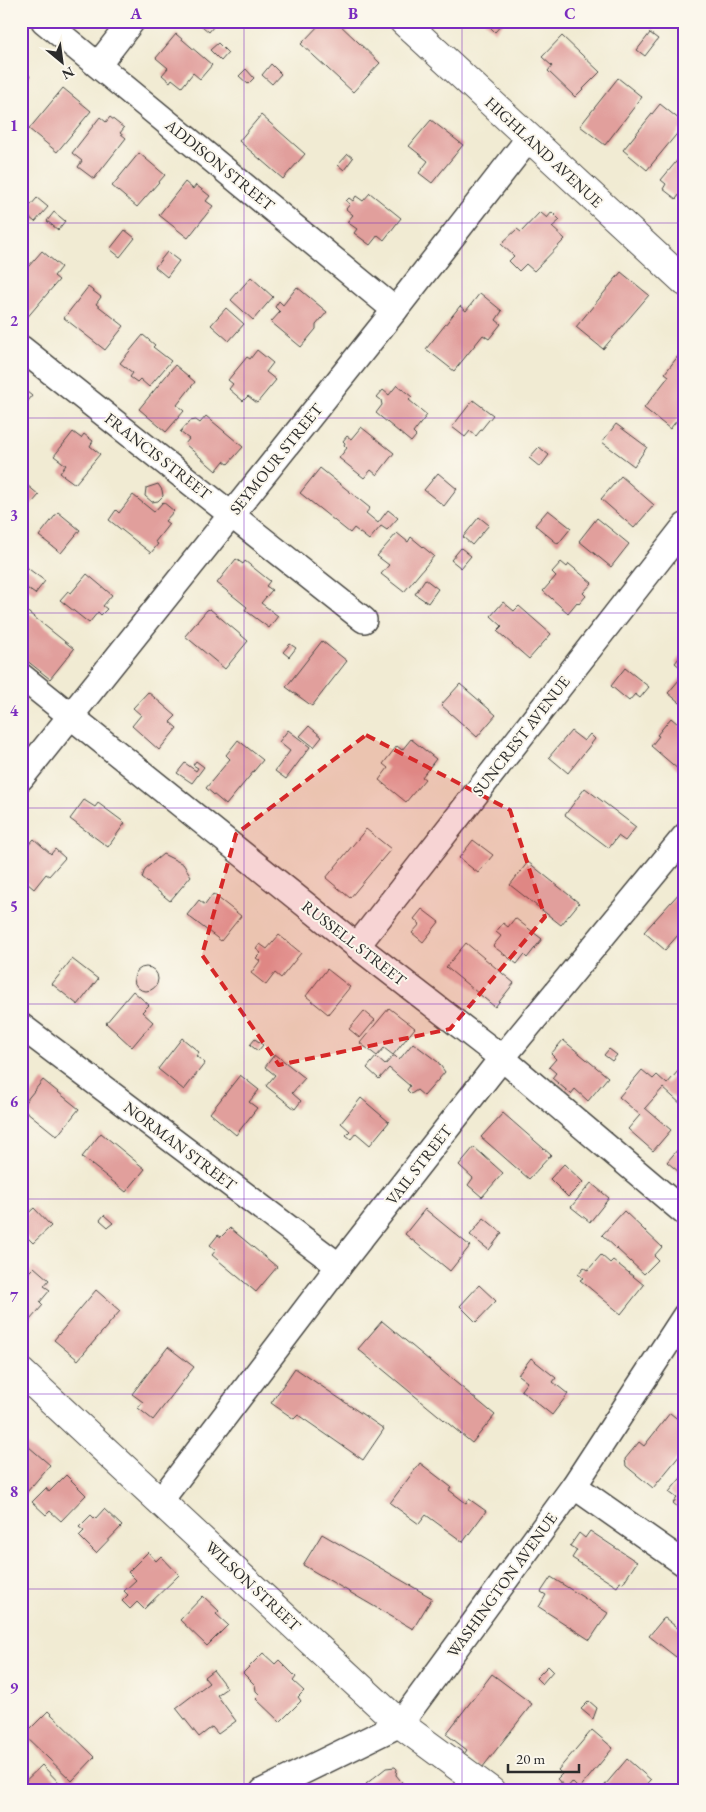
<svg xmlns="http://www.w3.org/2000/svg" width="706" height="1812" font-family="'EB Garamond',serif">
<rect width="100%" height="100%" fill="#fbf7ec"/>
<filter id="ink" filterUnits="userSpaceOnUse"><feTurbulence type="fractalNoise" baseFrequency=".02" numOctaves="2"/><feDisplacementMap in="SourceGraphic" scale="10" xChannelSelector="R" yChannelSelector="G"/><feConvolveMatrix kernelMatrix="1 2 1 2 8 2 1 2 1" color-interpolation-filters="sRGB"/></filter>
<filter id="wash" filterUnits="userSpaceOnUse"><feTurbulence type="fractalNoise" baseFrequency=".0096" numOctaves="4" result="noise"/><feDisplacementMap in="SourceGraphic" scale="20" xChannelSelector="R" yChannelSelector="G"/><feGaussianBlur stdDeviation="1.12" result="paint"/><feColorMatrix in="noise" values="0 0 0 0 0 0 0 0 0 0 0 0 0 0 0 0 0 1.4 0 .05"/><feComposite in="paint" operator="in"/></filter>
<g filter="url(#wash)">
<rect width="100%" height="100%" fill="#f1ebd3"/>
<g id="blocks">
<g fill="#e19f9c">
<path d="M196,21H218L209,32Z"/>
<path d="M323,21H336L380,63L353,92L301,44Z"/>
<path d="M484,21H505L495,32Z"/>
<path d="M650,33L658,39L645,56L637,50Z"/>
<path d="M176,34L212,65L200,79L193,73L182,87L172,79L170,82L162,75L168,68L156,58Z"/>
<path d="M562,36L600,72L575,97L548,71L552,66L542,57Z"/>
<path d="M218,43L228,53L221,61L210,50Z"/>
<path d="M271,64L281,74L272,84L262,75Z"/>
<path d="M21,69L30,76L21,88Z"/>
<path d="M246,69L254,78L248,84L239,76Z"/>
<path d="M618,78L642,97L605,145L580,126Z"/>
<path d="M63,88L91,111L57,152L29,129Z"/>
<path d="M660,104L685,124L647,170L623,150Z"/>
<path d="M261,115L305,154L283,179L239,141Z"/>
<path d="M100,117L106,122L110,117L124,128L120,133L126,138L94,179L78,167L82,161L72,153Z"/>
<path d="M431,120L463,145L432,183L419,173L428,161L409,146Z"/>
<path d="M685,151V198L680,194L676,199L663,189L666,184L661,180Z"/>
<path d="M139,153L165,175L137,207L112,186Z"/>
<path d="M348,154L353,158L344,170L338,165Z"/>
<path d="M185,182L193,189L196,185L210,196L206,201L213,206L188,238L159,215Z"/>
<path d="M370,193L401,218L384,240L378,235L370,245L354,233L357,229L347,222L353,215L346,209L350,204L346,201L349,198L353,201L356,196L363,201Z"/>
<path d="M37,198L48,207L35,222L24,213Z"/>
<path d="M54,212L65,221L58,230L47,221Z"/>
<path d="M540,212L547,218L552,212L560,220L552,227L565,239L534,271L526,264L519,271L509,261L514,256L501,244L517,229L521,232Z"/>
<path d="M125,230L135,238L120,257L110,249Z"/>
<path d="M42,251L61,267L54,276L59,280L25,320L21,317V275Z"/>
<path d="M167,252L179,261L167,277L155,267Z"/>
<path d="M621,272L649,295L603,349L576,327Z"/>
<path d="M251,277L273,297L253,320L231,300Z"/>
<path d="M88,287L101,297L96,304L124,326L105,350L64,318Z"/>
<path d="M297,287L327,312L316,325V329L301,347L271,322L280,312L275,307L279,301L283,305Z"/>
<path d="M480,293L502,311L496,320L501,324L489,339L483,335L454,371L426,349L460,306L466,311Z"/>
<path d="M226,308L244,324L229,341L211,325Z"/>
<path d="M143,335L155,345L153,347L171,361L149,387L140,379L137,382L130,377L133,373L120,363Z"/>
<path d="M257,350L273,363L266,372L276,380L257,403L248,396L243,401L229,389L233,384L228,380L247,357L250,359Z"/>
<path d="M682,351L685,353V410L670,429L644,408L669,376L665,373Z"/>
<path d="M175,365L195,382L177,405L184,411L166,432L139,409Z"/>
<path d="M397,385L412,397L409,400L427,415L413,433L416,436L411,442L376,413L382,405L381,400L377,397L383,390L389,395Z"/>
<path d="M21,387L32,396L21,410Z"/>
<path d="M473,400L493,415L476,436L470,431L465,437L452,427Z"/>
<path d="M206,416L243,447L228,464L224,461L216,471L185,444L189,439L180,432L190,421L196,420L200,423Z"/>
<path d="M616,424L647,447L634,466L602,442Z"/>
<path d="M361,427L394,453L377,475L371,470L364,478L339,458L347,448L344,445L345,443L343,441L347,436L351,439Z"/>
<path d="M73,432L81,438L84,434L93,441L90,446L100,454L75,484L60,473L66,465L54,456Z"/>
<path d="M539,447L549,455L540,467L529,458Z"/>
<path d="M320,468L370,508L366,513L378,523L388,510L398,518L387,530L381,526L369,540L354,528L350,533L300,493Z"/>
<path d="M438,473L457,489L444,506L424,490Z"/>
<path d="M621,476L654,505L634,528L601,499Z"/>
<path d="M21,480L39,495L25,511L21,508Z"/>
<path d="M158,484L162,490L163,496L158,501L152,502L145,496L146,488Z"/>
<path d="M133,495L154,512L163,502L174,511L165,521L169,524L155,542L158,544L151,553L109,520L116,510L119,513Z"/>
<path d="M548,510L571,528L558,544L535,525Z"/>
<path d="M58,512L80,530L61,553L39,536Z"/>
<path d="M479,517L489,525L472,545L463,537Z"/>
<path d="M597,518L629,544L611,567L579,541Z"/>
<path d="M397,533L408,542L411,537L434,556L404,592L381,574L389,565L377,556Z"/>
<path d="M461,548L471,556L461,568L451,560Z"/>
<path d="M236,559L243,564L245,561L270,581L266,586L272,590L261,603L278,616L269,628L245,610L247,607L217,583Z"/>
<path d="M561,562L567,567L569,564L592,583L583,593L586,596L579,604L577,602L568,613L543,591L556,576L552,572Z"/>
<path d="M22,564L45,581L35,594L21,584Z"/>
<path d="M87,574L112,595L103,606L107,609L101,615L98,612L89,623L60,600L68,591L71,593Z"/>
<path d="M425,579L438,589L428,603L415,594Z"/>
<path d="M503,602L514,611L519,606L551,634L529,659L497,631L502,626L491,616Z"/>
<path d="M24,609L74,649L50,679L21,656V612Z"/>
<path d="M210,609L248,641L225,669L185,636L207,610Z"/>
<path d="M322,641L347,661L312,706L286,687Z"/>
<path d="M290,644L296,648L289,657L283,652Z"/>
<path d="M682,654L685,656V664L681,668L675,663Z"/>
<path d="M625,668L649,687L640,698L635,694L629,701L611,686Z"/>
<path d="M685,673V707L668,693Z"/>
<path d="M460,684L496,715L477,737L441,705Z"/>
<path d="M148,692L176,716L170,722L177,728L159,750L132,726L141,715L133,708Z"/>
<path d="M671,718L685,730V763L679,770L651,746L659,736L657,735Z"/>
<path d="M309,726L322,737L314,747L300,736Z"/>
<path d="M288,730L310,747L286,779L275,771L290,751L279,742Z"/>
<path d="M571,731L584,741L590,734L595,739L568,773L549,757Z"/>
<path d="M411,739L436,759L422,777L425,779L406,802L379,780L388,768L383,764L397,746L402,750Z"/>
<path d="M238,740L263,760L226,805L206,788L230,759L226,755Z"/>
<path d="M196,761L204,767L192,783L177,773L185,763L196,771L198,768L193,765Z"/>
<path d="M585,788L636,827L625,841L618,836L609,848L565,815Z"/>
<path d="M84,800L95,807L98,803L125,823L108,847L70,819Z"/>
<path d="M366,829L391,849L350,898L326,878Z"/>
<path d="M34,839L51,854L55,849L65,858L49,876L46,874L34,889L21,878V853Z"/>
<path d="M473,840L493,855L478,873L459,858Z"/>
<path d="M163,854L183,864L191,876L170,901L142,878L145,869Z"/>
<path d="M528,862L579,903L561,925L510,885Z"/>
<path d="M681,891L685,895V927L665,950L644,932Z"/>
<path d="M213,894L241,916L221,941L187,915L199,900L205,905Z"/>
<path d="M422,909L439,922L423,942L412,933L420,924L414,919Z"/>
<path d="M515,918L542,939L527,958L524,955L517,964L493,946L501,936L496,932L503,923L508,927Z"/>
<path d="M279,935L301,953L281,978L275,973L266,985L251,973L260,961L256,958L261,953L256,949L260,944L267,949Z"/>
<path d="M466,943L514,983L495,1007L446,967Z"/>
<path d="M72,959L98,979L78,1005L52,984Z"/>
<circle cx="146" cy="979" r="12"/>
<path d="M327,969L350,987L328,1014L306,996Z"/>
<path d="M133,991L149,1005L142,1012L153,1022L132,1047L106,1023Z"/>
<path d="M389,1008L415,1028L393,1055L384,1048L377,1056L360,1043Z"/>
<path d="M364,1011L375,1020L360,1038L349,1029Z"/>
<path d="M182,1038L199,1052L196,1056L205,1063L184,1090L158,1069Z"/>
<path d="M255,1039L263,1045L258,1051L250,1045Z"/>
<path d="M563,1040L608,1077L588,1101L575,1089L571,1094L552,1078L556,1073L549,1067L556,1059L551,1054Z"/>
<path d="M413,1043L438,1062L445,1072L424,1096L417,1090L411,1094L407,1090L410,1086L389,1068L379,1079L367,1068L376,1057L385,1065L393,1056H395L399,1060Z"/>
<path d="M609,1049L617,1055L612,1061L604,1055Z"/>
<path d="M275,1054L305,1078L292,1093L301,1101L295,1109L266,1086L275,1075L265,1067Z"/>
<path d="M642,1070L653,1079L657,1075L667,1084L678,1071L685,1076V1102L682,1105L663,1088L645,1108L671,1130L653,1151L628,1129L640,1115L619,1097Z"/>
<path d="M240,1075L259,1090L249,1102L257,1108L236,1135L210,1113Z"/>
<path d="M43,1080L79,1109L57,1136L21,1107Z"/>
<path d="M361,1098L389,1122L370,1145L356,1133L351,1139L346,1135L350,1131L341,1123Z"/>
<path d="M503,1113L551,1155L529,1179L481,1137Z"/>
<path d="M101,1133L145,1169L126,1192L82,1157Z"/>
<path d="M685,1141V1177L667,1162Z"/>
<path d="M474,1147L503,1173L482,1197L468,1185L473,1178L459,1165Z"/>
<path d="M564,1164L583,1182L568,1197L550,1179Z"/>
<path d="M591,1183L609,1198L590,1222L571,1207Z"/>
<path d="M34,1208L51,1226L33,1243L21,1231V1220Z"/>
<path d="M425,1209L470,1246L450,1271L405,1234Z"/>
<path d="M624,1211L662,1247L654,1256L658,1260L644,1274L602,1235Z"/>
<path d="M104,1215L113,1223L108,1227L100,1220Z"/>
<path d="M484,1218L502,1233L489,1250L470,1235Z"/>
<path d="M230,1228L277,1267L256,1292L212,1255L216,1250L210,1245L218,1235L221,1237Z"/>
<path d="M601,1255L610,1263L613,1260L644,1285L621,1314L580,1280L583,1278L578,1274L584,1267L588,1270Z"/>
<path d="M34,1267L49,1280L44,1286L50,1290L40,1302L43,1305L30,1320L21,1313V1275L26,1270L29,1272Z"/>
<path d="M479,1285L496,1301L476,1322L460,1306Z"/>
<path d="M96,1290L120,1311L78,1360L54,1340Z"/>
<path d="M382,1321L495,1415L472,1443L358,1349Z"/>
<path d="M168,1347L194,1367L153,1420L138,1408L143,1402L132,1394Z"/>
<path d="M531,1358L556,1378L553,1382L568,1394L552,1415L521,1390L527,1382L518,1375Z"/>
<path d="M295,1368L384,1429L363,1460L298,1415L294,1419L271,1403Z"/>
<path d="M670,1413L685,1425V1449L653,1488L626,1466L625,1459L639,1442L644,1446Z"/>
<path d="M22,1441L50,1465L21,1499V1442Z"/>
<path d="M420,1463L451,1487L449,1490L466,1503L469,1499L486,1511L463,1542L426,1515L419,1524L390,1503Z"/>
<path d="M685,1473V1513L673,1503L677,1498L669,1492Z"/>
<path d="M66,1475L86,1495L61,1521L50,1511L46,1515L32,1502L46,1488L49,1492Z"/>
<path d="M104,1509L122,1526L96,1553L79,1536L84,1531L79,1527L91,1515L95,1519Z"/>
<path d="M590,1531L637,1562L623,1583L620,1582L617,1587L572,1558L577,1550L570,1546L579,1533L585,1538Z"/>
<path d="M322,1534L432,1598L413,1629L303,1565Z"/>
<path d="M148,1552L156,1561L161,1556L179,1575L144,1609L137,1602L130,1609L122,1601L128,1595L124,1591L136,1580L128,1572Z"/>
<path d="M551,1577L608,1613L590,1640L539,1607L546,1595L541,1592Z"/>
<path d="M203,1596L219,1611L216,1614L228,1625L207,1646L180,1620Z"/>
<path d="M665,1618L685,1634V1647L676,1657L649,1636L663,1619Z"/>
<path d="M263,1653L275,1664L279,1660L296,1677L293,1681L304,1691L298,1697L301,1701L280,1722L256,1699L260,1695L256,1691L255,1685L243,1673Z"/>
<path d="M548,1666L553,1671L542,1684L536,1678Z"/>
<path d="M213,1670L227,1688L217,1695L236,1721L218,1734L212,1727L199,1737L176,1708L209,1683L204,1677Z"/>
<path d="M492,1674L532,1704L482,1768L464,1754L467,1750L446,1734Z"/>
<path d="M589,1701L597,1708L593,1719L581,1709Z"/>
<path d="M48,1711L95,1757L72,1781L24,1735Z"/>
<path d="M592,1730L613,1748L579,1789L572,1782L567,1788L557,1779L562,1774L558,1770Z"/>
<path d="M627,1759L651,1780L641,1791H600Z"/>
<path d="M42,1765L64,1788L62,1791H21V1785Z"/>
<path d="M395,1767L397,1769L396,1775L409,1791H372L366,1784L386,1768Z"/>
</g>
</g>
</g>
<g filter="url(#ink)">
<use href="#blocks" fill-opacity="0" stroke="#494844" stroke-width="1"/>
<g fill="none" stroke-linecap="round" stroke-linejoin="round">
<g stroke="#494844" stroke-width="28">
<g id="street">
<path d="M44,21L395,310"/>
<path d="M98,65L132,21"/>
<path d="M21,348L364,620"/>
<path d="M21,676L357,946L502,1058L685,1213"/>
<path d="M21,778L395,310L529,138"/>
<path d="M357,946L685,526"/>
<path d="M21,1026L339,1266"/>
<path d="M574,1486L685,1564"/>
<path d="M161,1500L339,1266L502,1058L685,836"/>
<path d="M263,1791L400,1724L574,1486L685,1316"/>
</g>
</g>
<g stroke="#494844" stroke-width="30">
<g id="secondary">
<path d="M403,21L685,282"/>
<path d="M21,1372L400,1724L491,1791"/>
</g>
</g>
<use href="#street" stroke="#fff" stroke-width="25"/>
<use href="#secondary" stroke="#fff" stroke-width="28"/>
</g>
</g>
<path fill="#d62828" fill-opacity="0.2" stroke="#d62828" stroke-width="4" stroke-dasharray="10 6" stroke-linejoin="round" d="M366,735L510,810L545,917L450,1029L279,1065L202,955L236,834Z"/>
<path fill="none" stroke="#7b2cbf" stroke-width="1" stroke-opacity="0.55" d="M244,21V1791M462,21V1791M21,223H685M21,418H685M21,613H685M21,808H685M21,1004H685M21,1199H685M21,1394H685M21,1589H685"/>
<g text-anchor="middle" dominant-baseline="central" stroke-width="4" stroke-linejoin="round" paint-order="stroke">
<g font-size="16" fill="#2b2b2b" stroke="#fbf7ec">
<text transform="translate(544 152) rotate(43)">HIGHLAND AVENUE</text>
<text transform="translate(220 165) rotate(39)">ADDISON STREET</text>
<text transform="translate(158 456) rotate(38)">FRANCIS STREET</text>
<text transform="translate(276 459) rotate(-51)">SEYMOUR STREET</text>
<text transform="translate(521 736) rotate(-52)">SUNCREST AVENUE</text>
<text transform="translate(354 943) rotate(38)">RUSSELL STREET</text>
<text transform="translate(180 1146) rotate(37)">NORMAN STREET</text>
<text transform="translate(419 1165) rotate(-52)">VAIL STREET</text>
<text transform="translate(502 1585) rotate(-54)">WASHINGTON AVENUE</text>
<text transform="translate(253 1586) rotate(43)">WILSON STREET</text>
</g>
</g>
<rect width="706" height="1812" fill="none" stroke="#fbf7ec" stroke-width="55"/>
<g transform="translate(62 62) rotate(151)" stroke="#fbf7ec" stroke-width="4" paint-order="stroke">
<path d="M0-4L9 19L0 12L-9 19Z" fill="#2b2b2b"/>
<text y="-8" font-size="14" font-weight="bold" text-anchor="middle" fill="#2b2b2b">N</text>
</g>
<path d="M508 1764v8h71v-8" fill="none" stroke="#2b2b2b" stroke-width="2.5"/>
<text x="516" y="1764" font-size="15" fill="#2b2b2b" stroke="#fbf7ec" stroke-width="4" paint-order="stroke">20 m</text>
<rect x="28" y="28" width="650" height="1756" fill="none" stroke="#7b2cbf" stroke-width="2"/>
<g font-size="16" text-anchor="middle" font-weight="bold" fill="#7b2cbf">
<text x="136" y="19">A</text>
<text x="353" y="19">B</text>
<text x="570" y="19">C</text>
<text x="14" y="131">1</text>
<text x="14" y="326">2</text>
<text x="14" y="521">3</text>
<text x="14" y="716">4</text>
<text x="14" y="912">5</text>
<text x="14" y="1107">6</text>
<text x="14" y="1302">7</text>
<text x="14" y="1497">8</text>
<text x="14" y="1693">9</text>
</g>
</svg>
